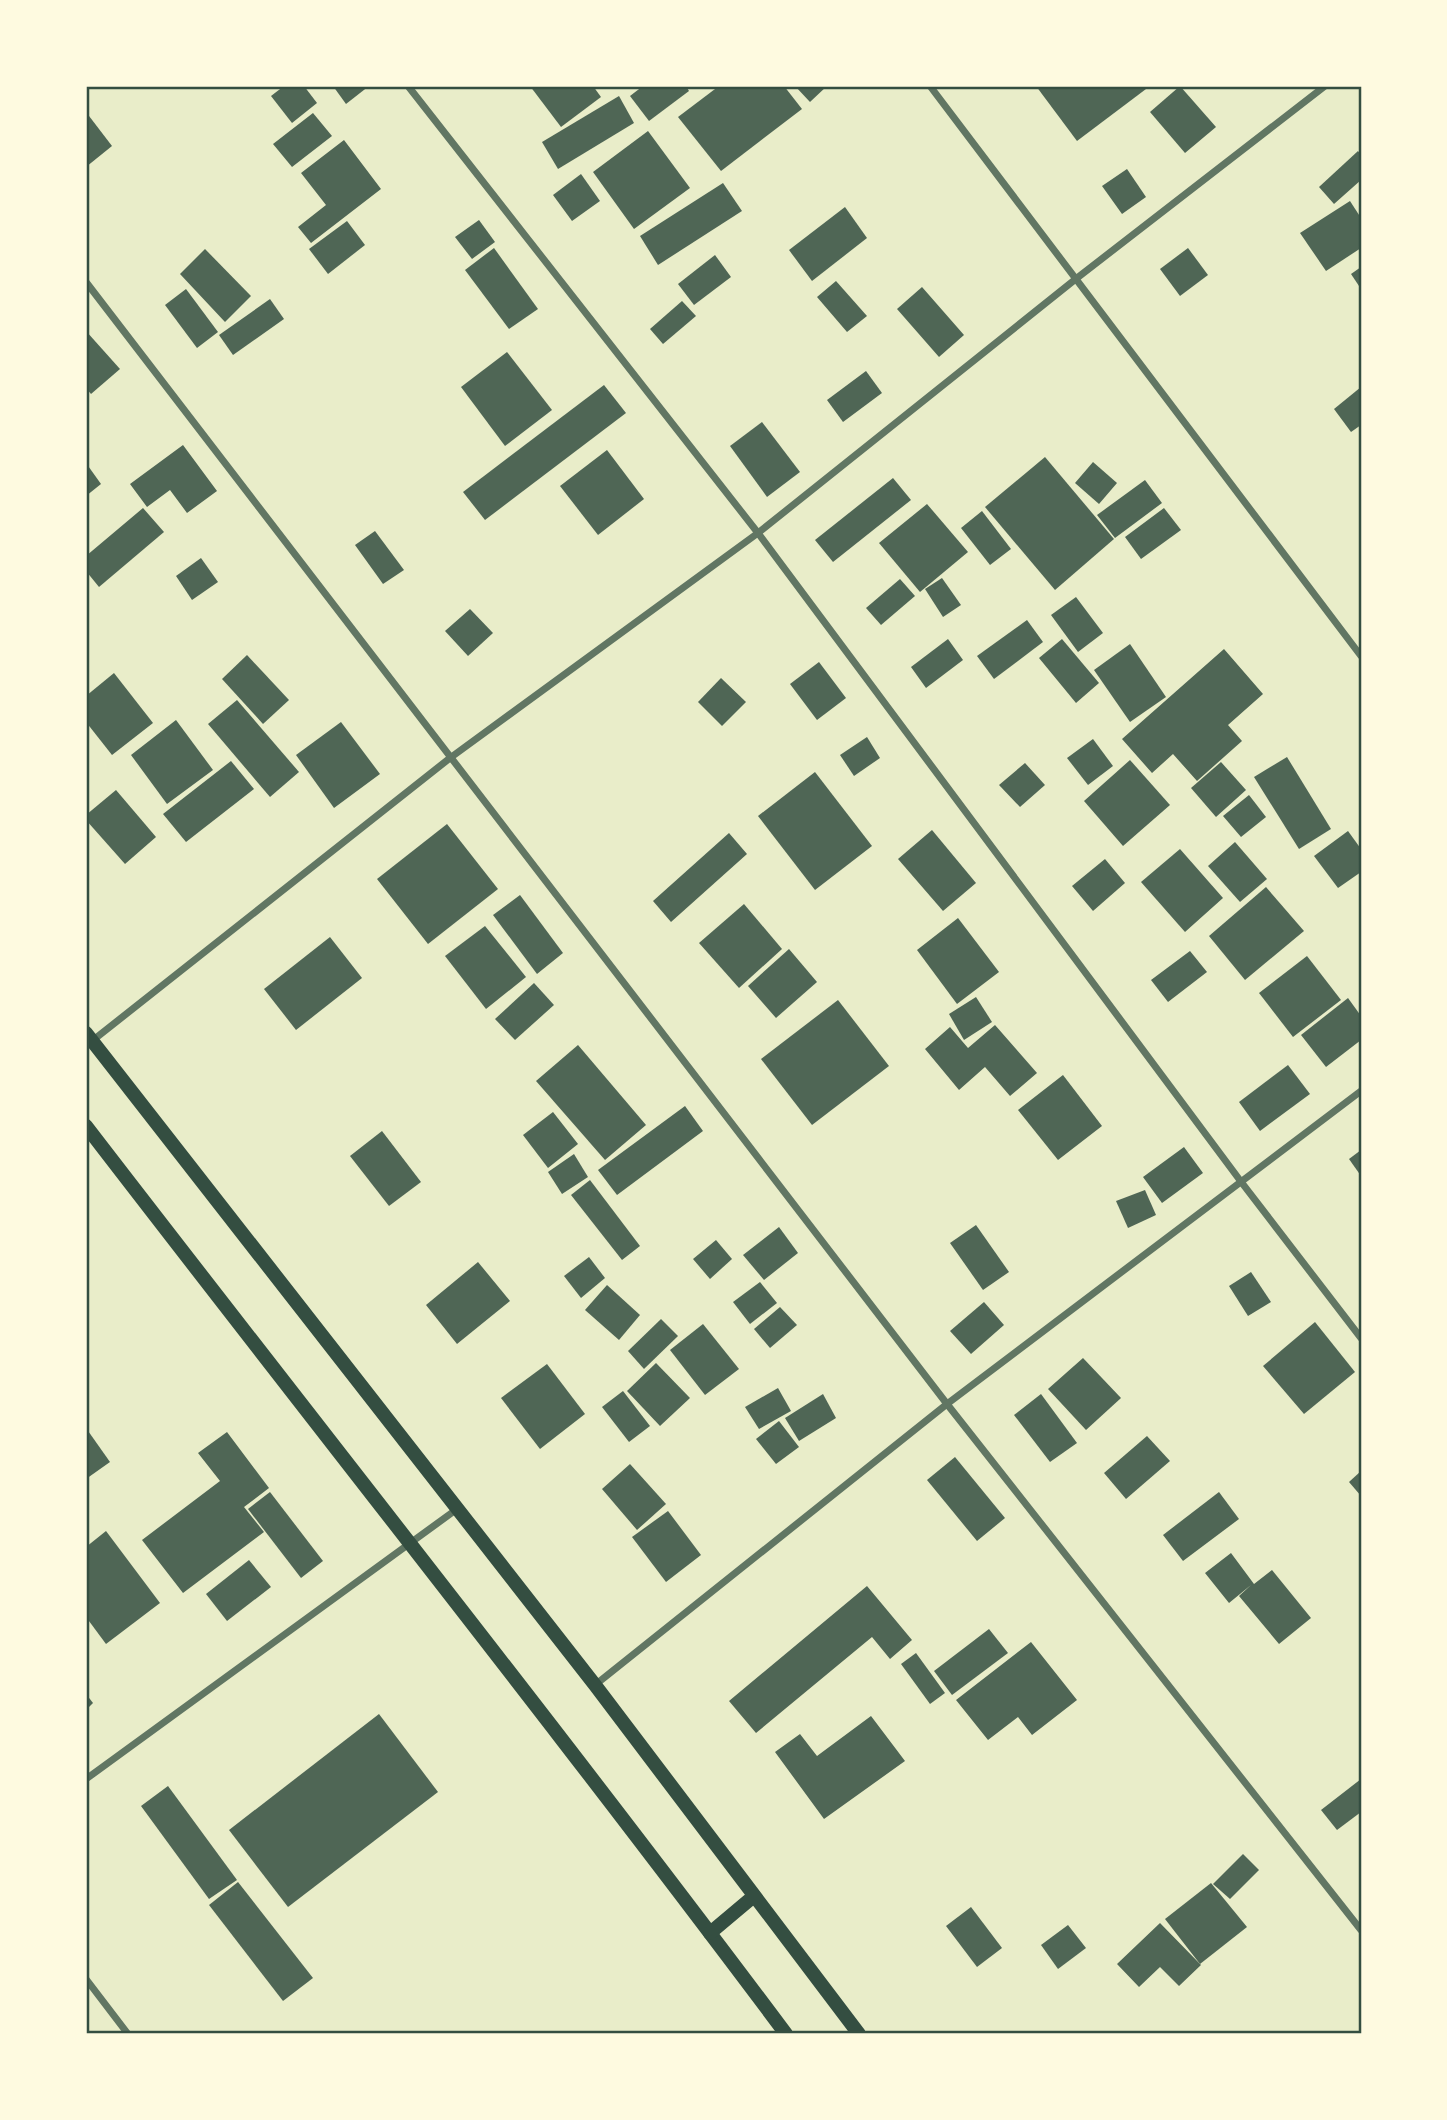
<svg xmlns="http://www.w3.org/2000/svg" width="1447" height="2120" font-family="'Fira Sans',sans-serif">
<rect width="100%" height="100%" fill="#e9edc9"/>
<g fill="#4f6655">
<path d="M284,86H304L317,103L292,123L271,96Z"/>
<path d="M333,86H369L346,104Z"/>
<path d="M530,86H593L601,97L561,127Z"/>
<path d="M643,86H686L689,91L649,121L630,96Z"/>
<path d="M719,86H784L802,109L721,171L678,117Z"/>
<path d="M795,86H827L810,102Z"/>
<path d="M1036,86H1150L1077,141Z"/>
<path d="M1180,86L1216,127L1185,153L1150,112Z"/>
<path d="M619,96L634,123L558,169L542,142Z"/>
<path d="M86,112L112,146L86,167Z"/>
<path d="M313,113L332,136L292,167L273,144Z"/>
<path d="M648,131L690,188L634,229L593,172Z"/>
<path d="M344,140L381,189L311,243L298,227L326,205L301,173Z"/>
<path d="M1358,151L1361,155V180L1334,204L1319,187Z"/>
<path d="M1127,169L1146,197L1122,214L1102,186Z"/>
<path d="M581,174L600,201L572,221L553,195Z"/>
<path d="M723,183L742,211L658,265L640,236Z"/>
<path d="M1350,201L1361,218V248L1326,271L1300,233Z"/>
<path d="M845,207L867,238L812,281L789,250Z"/>
<path d="M479,220L495,242L472,259L455,237Z"/>
<path d="M347,221L365,245L328,274L309,249Z"/>
<path d="M494,248L538,309L509,329L465,270Z"/>
<path d="M1188,248L1208,275L1180,296L1160,269Z"/>
<path d="M205,249L251,296L225,322L180,274Z"/>
<path d="M715,255L731,277L694,305L678,284Z"/>
<path d="M1361,267V289L1351,274Z"/>
<path d="M836,281L867,316L847,332L817,297Z"/>
<path d="M922,287L964,335L939,357L897,309Z"/>
<path d="M186,289L218,332L197,348L165,305Z"/>
<path d="M270,299L284,319L233,355L219,335Z"/>
<path d="M682,301L696,316L663,344L650,329Z"/>
<path d="M86,331L120,369L91,394L86,388Z"/>
<path d="M507,352L552,410L505,446L461,387Z"/>
<path d="M866,371L882,393L843,422L827,400Z"/>
<path d="M604,385L626,413L485,520L463,492Z"/>
<path d="M1361,387V425L1351,432L1334,409Z"/>
<path d="M762,422L800,472L767,497L730,446Z"/>
<path d="M183,445L217,491L187,513L170,490L147,507L130,484Z"/>
<path d="M607,450L644,499L598,535L560,486Z"/>
<path d="M1045,457L1114,539L1055,590L985,507Z"/>
<path d="M1093,462L1117,483L1099,504L1075,483Z"/>
<path d="M86,463L101,484L86,496Z"/>
<path d="M893,478L911,500L833,562L815,540Z"/>
<path d="M1145,480L1162,503L1115,538L1097,515Z"/>
<path d="M927,504L968,552L920,592L879,543Z"/>
<path d="M143,508L164,532L99,587L86,571V556Z"/>
<path d="M1164,508L1181,530L1141,559L1125,537Z"/>
<path d="M982,511L1011,549L990,565L961,528Z"/>
<path d="M375,531L404,570L383,584L355,545Z"/>
<path d="M201,558L218,582L192,600L176,576Z"/>
<path d="M942,578L961,605L943,617L925,589Z"/>
<path d="M900,579L915,596L881,625L866,608Z"/>
<path d="M1076,597L1103,633L1078,652L1051,615Z"/>
<path d="M470,609L493,633L468,656L445,631Z"/>
<path d="M1027,620L1043,642L994,679L977,656Z"/>
<path d="M948,639L963,660L926,688L911,667Z"/>
<path d="M1062,639L1099,683L1076,703L1039,658Z"/>
<path d="M1130,644L1166,697L1130,722L1094,670Z"/>
<path d="M1224,649L1263,694L1228,725L1242,741L1197,781L1173,754L1152,773L1122,739Z"/>
<path d="M247,655L289,700L263,724L222,679Z"/>
<path d="M819,662L846,698L817,720L790,684Z"/>
<path d="M114,673L153,723L112,755L86,722V696Z"/>
<path d="M721,678L746,702L722,726L698,702Z"/>
<path d="M237,700L299,772L270,797L208,724Z"/>
<path d="M176,720L213,770L167,804L131,755Z"/>
<path d="M341,722L380,774L334,808L296,755Z"/>
<path d="M867,737L880,758L854,776L840,755Z"/>
<path d="M1093,739L1113,766L1088,785L1067,758Z"/>
<path d="M1287,757L1331,829L1299,849L1254,777Z"/>
<path d="M1130,760L1170,805L1123,846L1084,801Z"/>
<path d="M231,761L254,789L186,842L163,814Z"/>
<path d="M1221,762L1246,790L1216,817L1191,788Z"/>
<path d="M1025,763L1045,785L1020,807L999,785Z"/>
<path d="M815,772L872,846L815,890L758,816Z"/>
<path d="M116,790L156,837L125,864L86,820V815Z"/>
<path d="M1249,795L1266,817L1241,837L1223,816Z"/>
<path d="M447,824L498,889L428,944L377,879Z"/>
<path d="M932,830L976,883L943,911L898,859Z"/>
<path d="M1348,831L1361,849V872L1338,888L1314,856Z"/>
<path d="M729,833L747,854L671,922L653,901Z"/>
<path d="M1235,842L1267,879L1240,902L1208,866Z"/>
<path d="M1180,849L1223,898L1185,932L1141,882Z"/>
<path d="M1105,859L1125,883L1093,911L1072,886Z"/>
<path d="M1266,887L1304,931L1245,980L1209,936Z"/>
<path d="M520,895L563,953L537,974L493,915Z"/>
<path d="M744,904L782,949L739,988L699,943Z"/>
<path d="M958,918L999,972L957,1004L917,950Z"/>
<path d="M485,926L526,977L486,1009L445,956Z"/>
<path d="M330,937L362,978L296,1030L264,989Z"/>
<path d="M789,949L817,982L776,1018L748,986Z"/>
<path d="M1190,951L1207,972L1168,1002L1151,980Z"/>
<path d="M1307,956L1341,1000L1293,1037L1259,993Z"/>
<path d="M534,983L554,1005L515,1040L495,1019Z"/>
<path d="M976,997L992,1022L964,1040L949,1014Z"/>
<path d="M1348,998L1361,1016V1040L1326,1067L1301,1035Z"/>
<path d="M838,1000L889,1066L812,1125L761,1059Z"/>
<path d="M995,1025L1037,1073L1010,1096L985,1067L959,1090L925,1049L950,1027L968,1048Z"/>
<path d="M578,1045L646,1125L605,1160L536,1081Z"/>
<path d="M1288,1065L1310,1094L1260,1131L1239,1102Z"/>
<path d="M1063,1075L1102,1126L1058,1160L1018,1110Z"/>
<path d="M685,1106L703,1131L617,1195L598,1170Z"/>
<path d="M553,1112L578,1144L548,1168L523,1135Z"/>
<path d="M382,1131L421,1182L389,1206L350,1156Z"/>
<path d="M1184,1147L1203,1173L1162,1203L1143,1177Z"/>
<path d="M1361,1150V1176L1349,1159Z"/>
<path d="M574,1154L588,1177L562,1194L548,1172Z"/>
<path d="M590,1180L640,1246L622,1260L571,1195Z"/>
<path d="M1145,1190L1156,1215L1128,1228L1116,1201Z"/>
<path d="M976,1225L1009,1272L983,1290L950,1243Z"/>
<path d="M779,1227L798,1253L764,1280L743,1255Z"/>
<path d="M716,1240L732,1259L710,1279L693,1259Z"/>
<path d="M589,1257L605,1278L581,1298L564,1276Z"/>
<path d="M478,1262L510,1301L457,1344L426,1305Z"/>
<path d="M1251,1272L1271,1302L1248,1316L1229,1286Z"/>
<path d="M760,1282L777,1303L750,1324L733,1302Z"/>
<path d="M607,1285L640,1315L619,1340L585,1310Z"/>
<path d="M984,1302L1004,1325L971,1354L950,1331Z"/>
<path d="M780,1307L797,1325L770,1348L754,1329Z"/>
<path d="M661,1319L678,1336L644,1369L628,1351Z"/>
<path d="M1315,1322L1355,1372L1304,1414L1263,1366Z"/>
<path d="M703,1324L739,1369L705,1395L670,1350Z"/>
<path d="M1083,1358L1121,1398L1086,1430L1048,1389Z"/>
<path d="M656,1363L690,1398L660,1426L627,1391Z"/>
<path d="M547,1364L585,1414L540,1449L501,1398Z"/>
<path d="M778,1388L791,1411L759,1429L745,1407Z"/>
<path d="M623,1391L650,1426L629,1442L602,1407Z"/>
<path d="M823,1394L836,1418L799,1441L785,1418Z"/>
<path d="M1041,1394L1077,1443L1050,1462L1014,1415Z"/>
<path d="M779,1421L799,1447L776,1464L756,1439Z"/>
<path d="M86,1428L110,1462L86,1479Z"/>
<path d="M227,1432L269,1488L244,1507L264,1532L183,1593L142,1540L220,1481L198,1453Z"/>
<path d="M1147,1436L1170,1461L1126,1499L1104,1473Z"/>
<path d="M955,1457L1005,1518L977,1541L927,1480Z"/>
<path d="M630,1464L666,1504L637,1530L602,1489Z"/>
<path d="M1361,1471V1496L1349,1482Z"/>
<path d="M270,1492L323,1561L301,1578L248,1509Z"/>
<path d="M1219,1492L1239,1519L1183,1561L1163,1535Z"/>
<path d="M668,1511L701,1555L666,1582L632,1537Z"/>
<path d="M106,1531L160,1603L106,1644L86,1617V1547Z"/>
<path d="M1231,1553L1254,1584L1272,1570L1311,1618L1279,1644L1239,1596L1251,1585L1229,1603L1205,1573Z"/>
<path d="M249,1560L271,1587L227,1621L206,1594Z"/>
<path d="M867,1586L912,1640L890,1659L872,1637L756,1733L729,1701Z"/>
<path d="M989,1629L1008,1653L952,1695L934,1671Z"/>
<path d="M1031,1642L1077,1700L1032,1735L1018,1717L988,1740L956,1700Z"/>
<path d="M916,1653L945,1693L930,1704L901,1664Z"/>
<path d="M86,1694L93,1703L86,1710Z"/>
<path d="M379,1714L438,1792L288,1907L229,1830Z"/>
<path d="M871,1716L905,1761L824,1819L775,1752L800,1734L817,1756Z"/>
<path d="M1361,1779V1812L1337,1830L1321,1810Z"/>
<path d="M168,1786L237,1880L209,1899L141,1806Z"/>
<path d="M1243,1854L1259,1870L1230,1899L1213,1884Z"/>
<path d="M238,1882L313,1978L283,2001L209,1905Z"/>
<path d="M1211,1883L1247,1927L1200,1964L1165,1919Z"/>
<path d="M971,1907L1002,1948L977,1967L946,1926Z"/>
<path d="M1160,1923L1201,1965L1179,1986L1160,1967L1139,1987L1117,1964Z"/>
<path d="M1068,1925L1086,1948L1058,1969L1041,1945Z"/>
</g>
<g fill="none" stroke-linecap="round" stroke-linejoin="round">
<g stroke="#617663" stroke-width="7">
<path d="M408,86L758,533L1242,1183L1361,1338"/>
<path d="M930,86L1361,656"/>
<path d="M86,282L947,1404L1361,1930"/>
<path d="M92,1041L450,758L758,533L1077,278L1325,86"/>
<path d="M595,1685L947,1404L1361,1091"/>
<path d="M86,1779L457,1509"/>
<path d="M86,1979L128,2034"/>
</g>
<g stroke="#344e41" stroke-width="14">
<path d="M86,1033L595,1685L859,2034"/>
<path d="M86,1126C319,1429 557,1728 786,2034"/>
<path d="M710,1933L754,1896"/>
</g>
</g>
<rect width="1447" height="2120" fill="none" stroke="#fefae0" stroke-width="175"/>
<rect x="88" y="88" width="1272" height="1944" fill="none" stroke="#344e41" stroke-width="2.5"/>
</svg>
